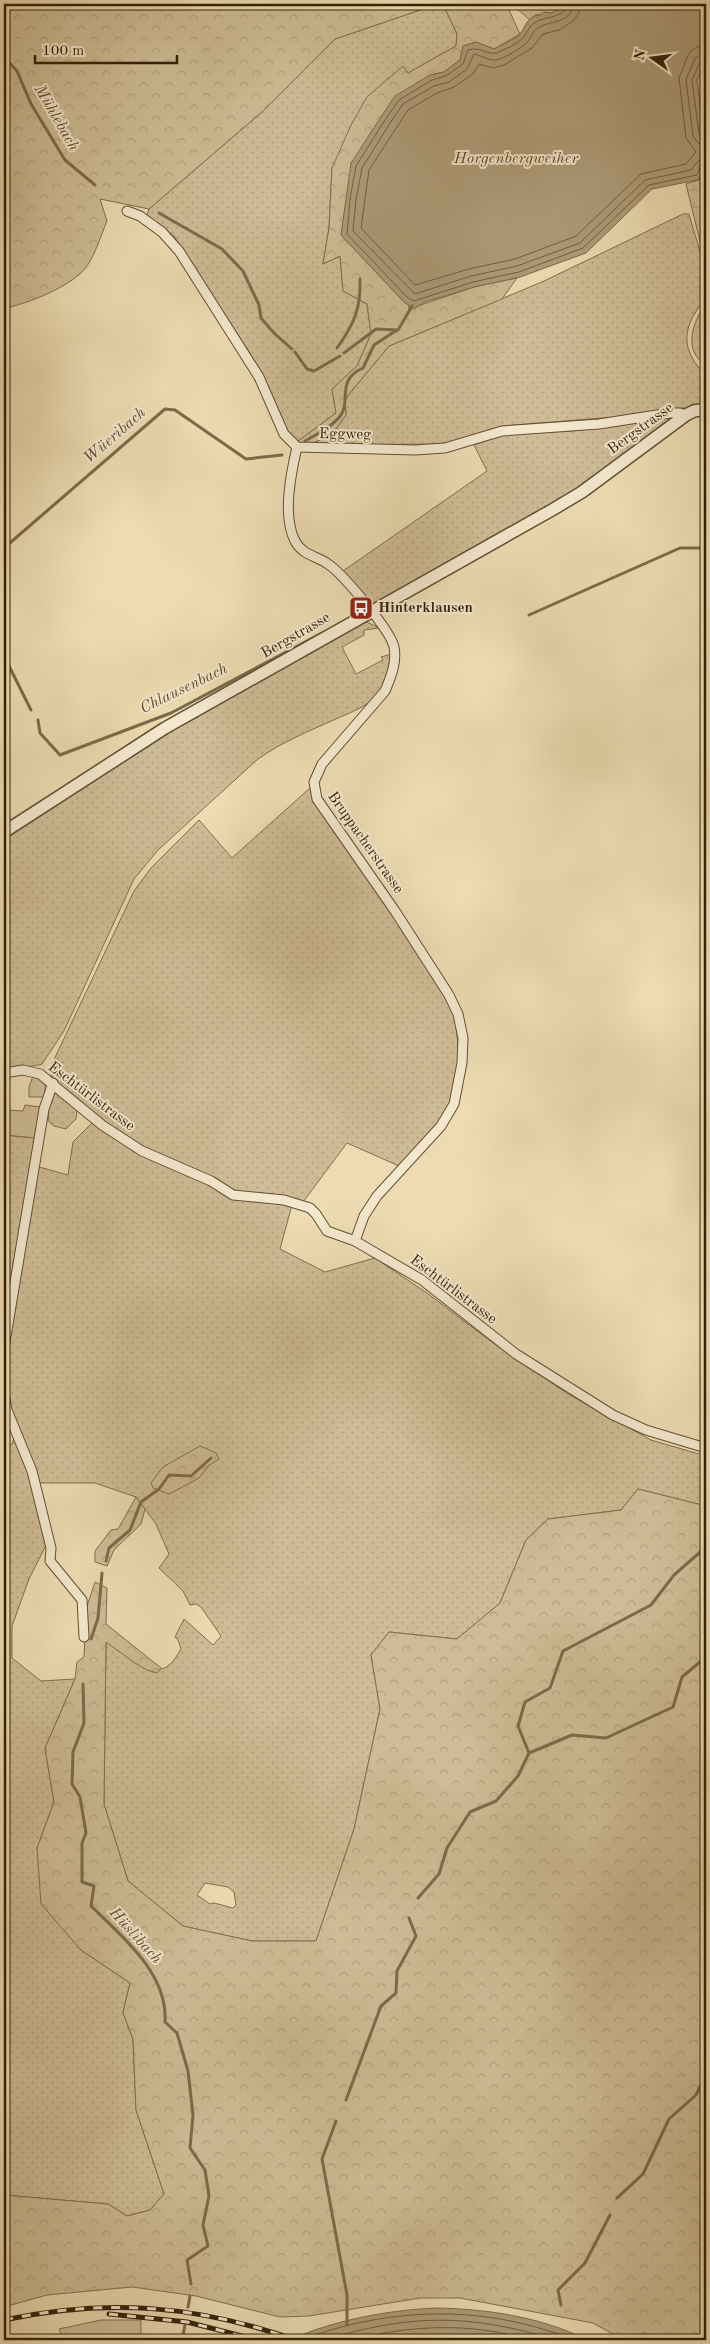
<svg xmlns="http://www.w3.org/2000/svg" width="710" height="2344" font-family="'Old Standard TT',serif">
<defs>
<pattern id="grass-dots" width="8" height="8" patternUnits="userSpaceOnUse" patternTransform="scale(1.25)"><rect width="8" height="8" fill="#cebc96"/><path d="M2 2h.1M6 6h.1" fill="none" stroke="#b2a180" stroke-width="1.8" stroke-linecap="round"/></pattern>
<pattern id="forest-crowns" width="20" height="18" patternUnits="userSpaceOnUse" patternTransform="scale(1.25)"><rect width="20" height="18" fill="#cebc96"/><path d="M2 6a3 3 0 1 1 6 0M12 15a3 3 0 1 1 6 0" fill="none" stroke="#b2a180"/></pattern>
<pattern id="wetland-marsh" width="20" height="14" patternUnits="userSpaceOnUse" patternTransform="scale(1.25)"><rect width="20" height="14" fill="#cebc96"/><path d="M1 5h8M5 5V1M11 12h8M15 12V8" fill="none" stroke="#b2a180"/></pattern>
</defs>
<rect width="100%" height="100%" fill="#eddcb3"/>
<filter id="stains"><feTurbulence type="fractalNoise" baseFrequency=".004" numOctaves="4"/><feColorMatrix values="0 0 0 0 .2 0 0 0 0 .09 0 0 0 0 .02 0 0 0 .5 -.17"/></filter>
<radialGradient id="worn" r=".72"><stop offset=".6" stop-color="#630" stop-opacity="0"/><stop offset="1" stop-color="#630" stop-opacity=".3"/></radialGradient>
<g fill="url(#grass-dots)" stroke="#816e4e" fill-rule="evenodd">
<path d="M438,4H443L457,34L456,46L408,73L403,67L332,168L329,228L323,264L340,256L343,291L367,304L371,334L357,366L332,389L336,413L297,442L283,425L261,371L174,236L147,215L149,209L262,112L335,39Z"/>
<path d="M683,214H689C696,240 707,266 706,293C706,299 700,304 697,310C682,332 684,351 701,370L706,371V405L614,417L502,426L445,444L309,445L332,434L346,415L345,399L389,346L544,281Z"/>
<path d="M706,303V365C682,351 693,321 706,303Z"/>
<path d="M667,417L670,420L587,483L373,605L343,571L487,471L474,445L505,434L573,431Z"/>
<path d="M365,621L379,628L364,630V635L342,647L356,674L383,660L381,657L391,654C392,671 383,692 370,702C360,709 347,714 336,719C309,731 282,742 258,759L158,850L134,879L64,1031L42,1064C38,1066 12,1068 4,1069V838L145,746L217,703Z"/>
<path d="M310,788L314,801L391,905L451,1006L455,1017L459,1055L457,1075L449,1108L443,1118L399,1166L347,1143L303,1202L237,1191L142,1147L97,1118L52,1077L50,1068L134,891L151,868L199,820L232,858Z"/>
<path d="M55,1093L77,1109L76,1119L66,1129L54,1126L49,1122L48,1111Z"/>
<path d="M92,1123C145,1160 228,1198 292,1205L280,1249L325,1272L375,1258L427,1293L489,1340L568,1394L651,1440L706,1456V1506L638,1489L621,1510L548,1519L526,1540L500,1603L457,1639L389,1632L371,1655L380,1709L354,1829L316,1941H252L183,1926L128,1881L104,1804L106,1641C119,1651 153,1680 169,1665C174,1661 178,1654 181,1649L178,1640L175,1637L184,1619L213,1645L221,1636L201,1607L196,1604L190,1605L183,1591L159,1568L169,1554L156,1524L136,1497L95,1483H31L46,1545L29,1579L12,1626V1658L41,1681L75,1679L45,1748L54,1802L37,1848L81,1950L130,1983L123,2013L133,2039L136,2110L164,2194L150,2210L127,2216L108,2204L4,2195V1448L12,1444L14,1438L10,1431L4,1405V1135L36,1138L32,1165L68,1175L73,1142ZM205,1883L228,1887L234,1892L236,1905L233,1908L214,1903L210,1904L197,1895Z"/>
</g>
<g fill="url(#forest-crowns)" stroke="#816e4e">
<path d="M4,4H438L335,39L262,112L149,209L100,199L107,221C100,237 94,261 81,273C61,291 29,302 4,309Z"/>
<path d="M443,4H566L552,13L535,15L530,20L515,7L509,10L520,34L494,49L476,42L464,46L460,60L444,72L430,75L352,163L341,235L405,303L409,305V309L474,287L517,278L502,299L389,346L345,399L346,415L332,434L309,445L297,442L336,413L332,389L357,366L371,334L367,304L343,291L340,256L323,264L329,228L332,168L351,125L367,97L403,66L408,73L456,46L457,34Z"/>
<path d="M200,1446L216,1453L219,1459L208,1466L199,1478L169,1494L153,1488L151,1483L163,1467Z"/>
<path d="M638,1489L706,1506V2340H624L593,2323L460,2298H420L309,2316L280,2317L196,2296L132,2287L47,2295L4,2307V2195L108,2204L127,2216L150,2210L164,2194L136,2110L133,2039L123,2013L130,1983L81,1950L41,1904L37,1848L54,1802L45,1748L75,1679L77,1662L84,1657L86,1609L95,1582L107,1588L106,1624L161,1668L157,1673L147,1670L135,1663L106,1642L104,1804L128,1881L183,1926L252,1941H316L354,1829L380,1709L371,1655L389,1632L457,1639L500,1603L526,1540L548,1519L621,1510Z"/>
<path d="M136,1497L145,1509L141,1524L114,1550L107,1566L95,1562V1551L111,1530L118,1529Z"/>
</g>
<g fill="url(#wetland-marsh)" stroke="#816e4e">
<path d="M706,60V153L697,80Z"/>
<path d="M706,160V266L686,184L702,179Z"/>
</g>
<g fill="#cebc96" stroke="#816e4e">
<path d="M33,1076L45,1082V1094L43,1097H29V1087Z"/>
<path d="M25,1105L40,1107L36,1138L4,1135V1118H6L7,1110L23,1111Z"/>
<path d="M101,2320H141V2336L136,2340H64L59,2329Z"/>
</g>
<g fill="#ae9c79" stroke="#7d6a4b">
<path d="M566,4H706V60L697,80L706,153L702,179L652,189L586,253L520,277L474,287L425,302L411,310L409,309V305L405,303L341,235L351,163L381,117L395,96L430,75L444,72L460,60L463,46L476,42L494,49C501,45 514,40 520,34C526,26 527,16 540,15L544,12L552,13Z"/>
<path d="M437,2308C487,2309 542,2317 587,2340H289C335,2320 388,2310 437,2308Z"/>
</g>
<g fill="none" stroke-linecap="round" stroke-linejoin="round">
<g stroke="#715e40" stroke-width="1">
<path d="M567,4C565,19 545,16 536,22C529,26 528,31 524,37C518,44 505,49 497,53C486,55 480,46 468,50L463,64L446,76L432,80L399,100L385,120L356,166L350,199L347,234L408,298L414,301L473,282L519,272L583,248L649,185L697,175L700,167L706,165"/>
<path d="M573,4C572,24 550,20 538,28C533,31 532,35 529,40C524,47 505,58 496,60C489,61 481,55 474,54L467,69L449,82L434,86L403,104L390,123L362,168L356,200L353,231L415,294L471,276L517,266L580,243L645,180L691,170L698,161L706,159"/>
<path d="M581,4L579,13L573,21L559,30L543,34L532,48L504,65L493,68L479,64L473,74L454,87L437,93L408,110L369,170L361,228L415,285L469,269L515,259L576,236L641,174L686,164L696,152L686,138L679,78L689,53L697,47L706,45"/>
<path d="M706,53L695,58L686,80L693,136L698,143L706,145"/>
<path d="M706,59L700,62L692,80L699,134L702,138H706"/>
<path d="M301,2340C377,2311 461,2305 539,2328C551,2332 565,2335 576,2340"/>
<path d="M323,2340C412,2314 467,2313 556,2340"/>
<path d="M351,2340C411,2325 471,2322 530,2340"/>
</g>
<g stroke="#7d6a4b" stroke-width="3">
<path d="M4,57L17,71L31,104L65,160L95,185"/>
<path d="M700,178L706,187"/>
<path d="M159,213L222,249L243,271L259,305L261,318L274,333L292,349"/>
<path d="M337,348C354,324 361,309 360,279"/>
<path d="M295,352L307,369L314,371L340,356"/>
<path d="M344,353L376,329L398,330L412,306"/>
<path d="M305,441C317,434 332,427 341,415C351,400 336,380 363,368L374,345L397,330"/>
<path d="M4,548L165,409L175,410L246,459L282,455"/>
<path d="M529,615L680,548H706"/>
<path d="M4,656L31,710"/>
<path d="M38,720L40,733L60,755L171,713L322,633"/>
<path d="M106,1561L109,1548L130,1530L141,1502L159,1489L169,1475L191,1476L211,1458"/>
<path d="M91,1639L98,1618L102,1573"/>
<path d="M83,1684L84,1723L73,1752L72,1784L80,1797L86,1833L82,1843V1882L94,1886L91,1906C123,1937 168,1974 165,2022L177,2033L188,2071L193,2115L190,2148L205,2170L209,2196L203,2225L208,2246L187,2260L191,2284"/>
<path d="M529,1753L572,1735L606,1738L673,1707L682,1677L706,1657"/>
<path d="M418,1898L439,1874L447,1848L470,1812L496,1801L518,1776L529,1753L518,1726L525,1702L550,1688L563,1651L651,1605L674,1575L706,1547"/>
<path d="M346,2100L381,2006L396,1993L397,1971L416,1936L409,1918"/>
<path d="M336,2121L322,2159L347,2295V2325"/>
<path d="M617,2198L643,2174L669,2119L696,2095L706,2074"/>
<path d="M561,2305L558,2290L585,2263L610,2215"/>
<path d="M188,2307L190,2296"/>
<path d="M182,2340L185,2325"/>
</g>
<g stroke="#624f32" stroke-width="11">
<g id="minor">
<path d="M127,211L140,216L162,232L179,251L259,377L284,434L297,447L415,450L445,448L502,431L599,424L670,413H680L686,415"/>
<path d="M297,447C291,473 282,516 295,541C302,555 317,556 328,564C343,574 391,631 394,647C397,662 391,677 385,691L322,764L314,782L317,799L395,911L449,995L458,1014L463,1038L462,1063L454,1104L441,1126L377,1196L364,1216L355,1241"/>
<path d="M4,1073L23,1070L40,1074L102,1125L142,1151L211,1181L233,1195L284,1200L310,1208L316,1214L327,1231L355,1241L422,1280L516,1354L613,1415L646,1430L706,1448"/>
<path d="M4,1348L44,1109L53,1083"/>
<path d="M4,1394L7,1410L32,1471L51,1548L50,1561L82,1600L84,1637"/>
</g>
</g>
<g stroke="#624f32" stroke-width="14">
<path id="tertiary" d="M4,832L165,728L552,510L582,492L686,415L694,411L706,409"/>
</g>
<use href="#minor" stroke="#f3e8ce" stroke-width="9"/>
<use href="#tertiary" stroke="#f3e8ce" stroke-width="11"/>
<g stroke="#342007" stroke-width="5">
<g id="rail">
<path d="M109,2314L187,2322L258,2340"/>
<path d="M4,2320C107,2298 196,2305 296,2340"/>
</g>
</g>
<use href="#rail" stroke="#f3e8ce" stroke-width="3" stroke-dasharray="9" stroke-linecap="butt"/>
</g>
<defs>
<g id="bus-square" transform="scale(1.25)"><rect x="-9" y="-9" width="18" height="18" rx="4" fill="#8f2418" stroke="#f3e8ce"/><path d="M-5-6H5V4H4V6H2V4H-2V6H-4V4H-5ZM-3.5-4V0h7V-4ZM-3.5 1.2v1.5H-2V1.2ZM2 1.2v1.5H3.5V1.2Z" fill="#fff"/></g>
</defs>
<g fill-rule="evenodd">
<use href="#bus-square" x="361" y="608"/>
</g>
<g text-anchor="middle" dominant-baseline="central" stroke-width="4" stroke-linejoin="round" paint-order="stroke">
<g font-size="15" fill="#342007" stroke="#f3e8ce">
<text transform="translate(641 429) rotate(-36)">Bergstrasse</text>
<text transform="translate(345 435) rotate(1)">Eggweg</text>
<text transform="translate(296 636) rotate(-30)">Bergstrasse</text>
<text transform="translate(365 843) rotate(55)">Bruppacherstrasse</text>
<text transform="translate(91 1097) rotate(37)">Eschtürlistrasse</text>
<text transform="translate(453 1290) rotate(37)">Eschtürlistrasse</text>
</g>
<g font-size="15" font-weight="bold" fill="#342007" stroke="#f3e8ce" text-anchor="start">
<text x="378" y="608">Hinterklausen</text>
</g>
<g font-size="16" font-style="italic" fill="#5f4b2f" stroke="#f3e8ce">
<text transform="translate(56 118) rotate(60)">Mühlebach</text>
<text x="516" y="159">Horgenbergweiher</text>
<text transform="translate(115 436) rotate(-41)">Wüeribach</text>
<text transform="translate(184 689) rotate(-26)">Chlausenbach</text>
<text transform="translate(135 1936) rotate(48)">Hüslibach</text>
</g>
</g>
<rect width="710" height="2344" fill="none" stroke="#eddcb3" stroke-width="20"/>
<rect x="5" y="5" width="700" height="2334" fill="none" stroke="#342007" stroke-width="2.5"/>
<rect x="10" y="10" width="690" height="2324" fill="none" stroke="#342007"/>
<g transform="translate(652 58) rotate(284)" stroke="#f3e8ce" stroke-width="4" paint-order="stroke">
<path d="M0-4L9 19L0 12L-9 19Z" fill="#342007"/>
<text y="-8" font-size="14" font-weight="bold" text-anchor="middle" fill="#342007">N</text>
</g>
<path d="M35 55v8h142v-8" fill="none" stroke="#342007" stroke-width="2.5"/>
<text x="42" y="55" font-size="15" fill="#342007" stroke="#f3e8ce" stroke-width="4" paint-order="stroke">100 m</text>
<rect width="100%" height="100%" filter="url(#stains)"/>
<rect width="100%" height="100%" fill="url(#worn)"/>
</svg>
